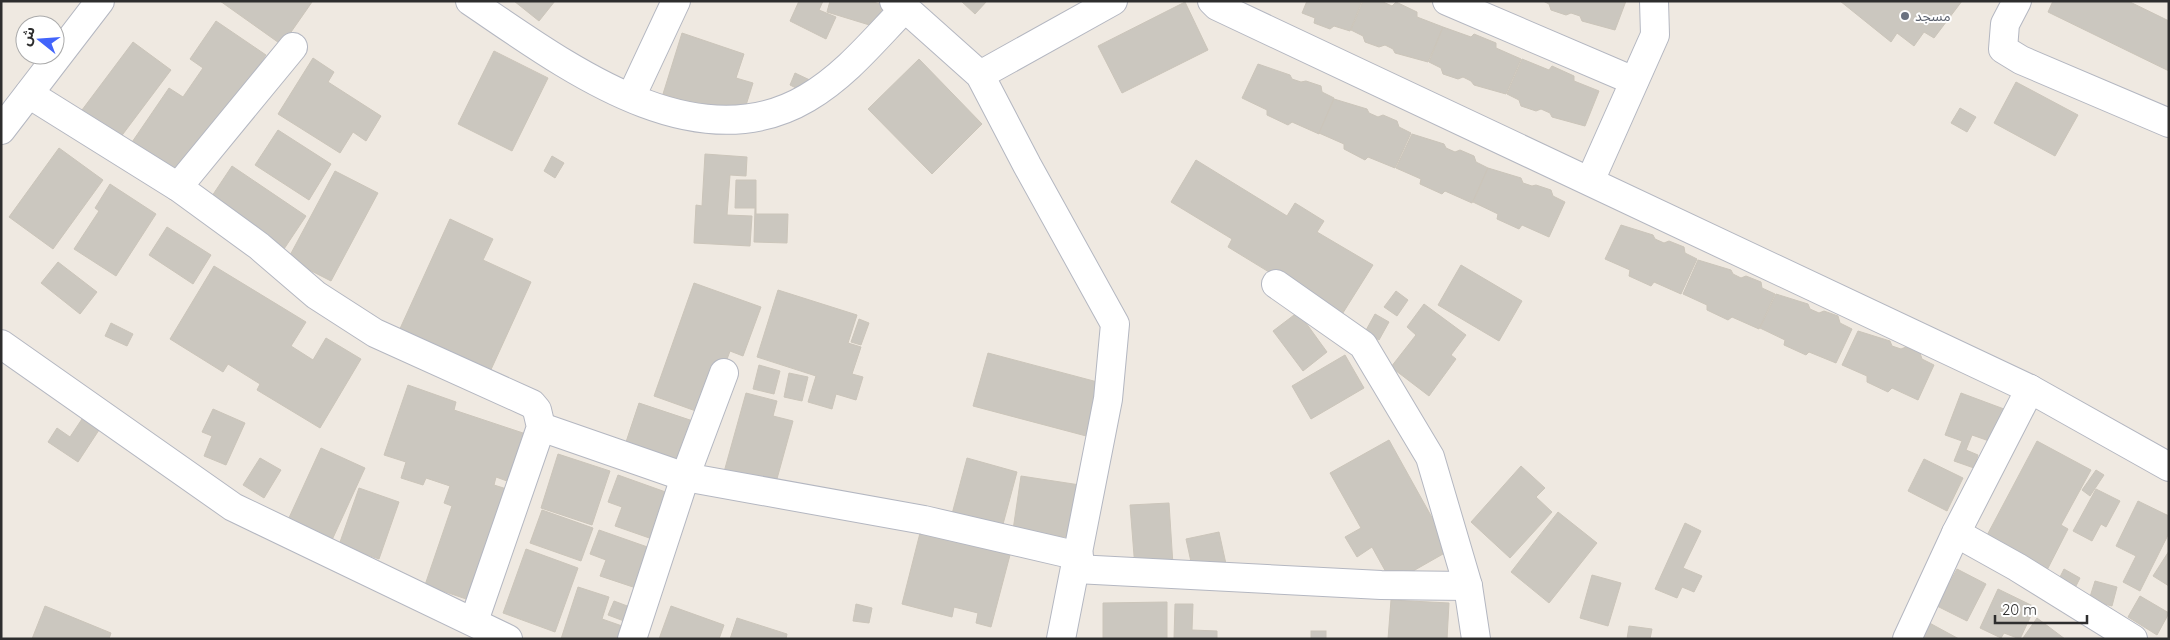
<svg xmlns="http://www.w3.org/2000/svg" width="2170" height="640" font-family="Quicksand,'Noto Sans Arabic',sans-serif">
<rect width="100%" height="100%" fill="#efe9e1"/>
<g fill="#cbc7bf" stroke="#cbc5ba">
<path d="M220,1H311L312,2L282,45Z"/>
<path d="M514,1H555L539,21Z"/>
<path d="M799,1H823L819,10L836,17L826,39L790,21Z"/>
<path d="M830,1H870L883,5L876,27L827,12Z"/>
<path d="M961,1H987L975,14Z"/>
<path d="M1307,1H1362L1350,31L1334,26L1330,29L1314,23L1315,18L1302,13Z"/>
<path d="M1363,1H1381L1392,6L1396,2L1417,12V17L1443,27L1428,62L1395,53L1393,49L1385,45L1379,47L1365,42L1363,36L1351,30Z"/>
<path d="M1543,1H1626L1615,30L1582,21L1580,16L1571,13L1566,15L1551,10L1549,4Z"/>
<path d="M1840,1H1962L1934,38L1924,32L1914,46L1897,33L1891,42Z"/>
<path d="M2053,1H2128L2169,21V71L2048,12Z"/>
<path d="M1185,2L1208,50L1122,93L1098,46Z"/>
<path d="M216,21L266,55L178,183L128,148L169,88L183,97L203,68L190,59Z"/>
<path d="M1443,27L1471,37L1474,34L1496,43V48L1521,59L1506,94L1474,85L1471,81L1463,77L1458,79L1443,74L1441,68L1429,62Z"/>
<path d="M682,33L744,54L736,78L753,83L742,118L663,94Z"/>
<path d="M133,42L171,70L120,138L82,110Z"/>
<path d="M494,51L548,78L512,151L458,124Z"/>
<path d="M313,58L334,72L328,82L381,116L366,141L353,132L340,153L278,114Z"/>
<path d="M919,59L982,124L932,174L868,109Z"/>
<path d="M1522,59L1549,70L1552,66L1574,76V81L1599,91L1585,126L1552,117L1550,113L1541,109L1536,111L1521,106L1519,100L1507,94Z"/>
<path d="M1258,64L1290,75L1292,79L1301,82L1306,81L1321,86L1322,92L1334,98L1319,134L1292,122L1288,125L1267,115V110L1242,98Z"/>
<path d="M795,73L814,82L808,94L790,85Z"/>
<path d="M2016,82L2078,115L2055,156L1994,123Z"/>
<path d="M1334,99L1367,109L1369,113L1378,117L1383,115L1397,121L1399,127L1411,133L1395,168L1368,157L1365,160L1344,149V144L1319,133Z"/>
<path d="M1960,108L1976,117L1967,132L1951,123Z"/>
<path d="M278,130L331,164L309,200L255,165Z"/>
<path d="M1412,134L1444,144L1446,148L1455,152L1460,150L1474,156L1476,162L1488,168L1472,203L1445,191L1442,194L1420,184L1421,179L1396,168Z"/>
<path d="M59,148L103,180L53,249L9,217Z"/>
<path d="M705,154L747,157L746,176L730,175L727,215L752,216L750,246L694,243L696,205L702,206Z"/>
<path d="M552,156L564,163L555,178L544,171Z"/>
<path d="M1196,160L1287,216L1295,203L1324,221L1317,232L1373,265L1341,316L1228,247L1232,239L1171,202Z"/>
<path d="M232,166L306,216L280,255L206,205Z"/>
<path d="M1488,168L1521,178L1523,183L1532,186L1536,185L1551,190L1553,196L1565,202L1549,237L1522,225L1519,229L1497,219L1498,214L1473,202Z"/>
<path d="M335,171L378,193L331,281L288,259Z"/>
<path d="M736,180H756V214H788L787,243L754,242L755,208H735Z"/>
<path d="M110,184L156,214L116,276L74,249L99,211L95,208Z"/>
<path d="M450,219L493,239L483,260L531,282L489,374L398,333Z"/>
<path d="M1621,225L1653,235L1655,239L1664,243L1669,241L1684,247L1685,253L1697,259L1681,294L1654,282L1651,286L1629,276L1630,270L1605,259Z"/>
<path d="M167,227L211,255L193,284L149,255Z"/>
<path d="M1698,260L1731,270L1733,274L1741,278L1746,276L1761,282L1762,288L1775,294L1759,329L1732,317L1728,320L1707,310V305L1683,294Z"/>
<path d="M58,262L97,292L80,314L41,283Z"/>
<path d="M1461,265L1522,301L1499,341L1438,305Z"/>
<path d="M214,266L306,322L291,346L313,360L326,338L361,359L320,428L257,390L260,384L228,364L223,372L170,339Z"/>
<path d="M694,283L761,307L743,356L730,351L707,415L654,396Z"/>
<path d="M778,290L857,315L848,343L861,347L852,374L863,377L856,400L836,394L832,409L808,402L816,376L757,357Z"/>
<path d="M1396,291L1408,300L1397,316L1384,307Z"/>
<path d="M1776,294L1808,304L1810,309L1819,313L1824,311L1838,316L1840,323L1852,329L1836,363L1809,352L1806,355L1784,345L1785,340L1760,328Z"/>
<path d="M1424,304L1466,335L1451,355L1456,359L1429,396L1391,367L1416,335L1407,327Z"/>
<path d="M1298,312L1327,352L1303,371L1273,331Z"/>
<path d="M1375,314L1389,322L1379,340L1365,332Z"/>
<path d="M859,319L869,323L861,345L851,342Z"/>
<path d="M111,323L133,334L127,346L105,336Z"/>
<path d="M1858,331L1890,341L1892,346L1901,349L1906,347L1920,353L1922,359L1934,365L1918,400L1892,388L1888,392L1867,382V376L1842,365Z"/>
<path d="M988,353L1105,384L1090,437L973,406Z"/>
<path d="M1345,355L1364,388L1311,419L1292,386Z"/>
<path d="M759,365L780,371L774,394L753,389Z"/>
<path d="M789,373L808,377L802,401L784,397Z"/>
<path d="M408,385L456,402L454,410L535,437L518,485L496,477L494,485L513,491L475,602L425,585L452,506L444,503L450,486L426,478L423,485L401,478L406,462L384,455Z"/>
<path d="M746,393L777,401L773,416L793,421L775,486L724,472Z"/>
<path d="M1961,393L2004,409L1992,442L1972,435L1966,450L1978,455L1974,468L1954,461L1962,441L1945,435Z"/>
<path d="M639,403L699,423L683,472L623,451Z"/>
<path d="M213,409L245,423L226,465L204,456L212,436L202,432Z"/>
<path d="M82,419L99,430L78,462L48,442L57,428L70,437Z"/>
<path d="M1389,440L1450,550L1392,583L1372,547L1357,557L1345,537L1361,528L1330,473Z"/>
<path d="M2037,441L2091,470L2061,525L2068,529L2046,572L1985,539Z"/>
<path d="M321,448L365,468L332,540L288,520Z"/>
<path d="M558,454L610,471L592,525L541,508Z"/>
<path d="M260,458L281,470L264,498L243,485Z"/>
<path d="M967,458L1017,472L1002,528L952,514Z"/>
<path d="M1924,459L1963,478L1947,511L1908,491Z"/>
<path d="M1521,466L1545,488L1536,497L1552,512L1510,558L1471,522Z"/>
<path d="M2096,470L2104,475L2090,496L2082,490Z"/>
<path d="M618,475L674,495L658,541L615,526L622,507L608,502Z"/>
<path d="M1021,476L1080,485L1073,538L1013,530Z"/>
<path d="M359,488L399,502L379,559L339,545Z"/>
<path d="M2096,489L2120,501L2106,527L2101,524L2092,541L2073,531Z"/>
<path d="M2138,501L2169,516V533L2140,591L2123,582L2136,556L2116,546Z"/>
<path d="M1169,503L1173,565L1135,568L1130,505Z"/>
<path d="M542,510L593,528L581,561L530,543Z"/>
<path d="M1558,512L1597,543L1549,603L1511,572Z"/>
<path d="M1685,523L1701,531L1683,568L1702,576L1694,592L1682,587L1677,598L1655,589Z"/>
<path d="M599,530L656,550L642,590L600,576L606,560L590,554Z"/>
<path d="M1219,532L1226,564L1193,571L1186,539Z"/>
<path d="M920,533L1010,555L991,627L976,623L978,613L954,607L952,617L902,604Z"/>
<path d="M526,549L578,568L555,632L503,613Z"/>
<path d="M2169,551V586L2153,576Z"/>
<path d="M1957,569L1986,584L1967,621L1937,606Z"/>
<path d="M2064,569L2080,578L2075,588L2059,579Z"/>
<path d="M1592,575L1621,583L1608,626L1580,618Z"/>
<path d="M2095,581L2117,587L2112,606L2089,600Z"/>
<path d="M578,587L609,597L602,619L625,627L621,639H561Z"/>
<path d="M1998,589L2035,607L2020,639L2004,633L2001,638L1980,628Z"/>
<path d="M2140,596L2169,613L2157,635L2128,617Z"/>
<path d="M1391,600L1449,603L1447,639H1388Z"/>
<path d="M614,601L638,610L632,624L608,615Z"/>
<path d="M1167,602V639H1103V603Z"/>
<path d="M856,604L872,608L869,623L853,621Z"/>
<path d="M1175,604H1193L1192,630L1217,631V639H1174Z"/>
<path d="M45,606L111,633L109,639H32Z"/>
<path d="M671,606L724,625L719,639H659Z"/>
<path d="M737,618L787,634L786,639H730Z"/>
<path d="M2037,618L2065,639L2023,638Z"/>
<path d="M1924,620L1959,639H1914Z"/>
<path d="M1629,626L1652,629L1650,639H1627Z"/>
<rect x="1311" y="631" width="15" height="8"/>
</g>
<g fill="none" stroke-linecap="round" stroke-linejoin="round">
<g stroke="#b4b7c1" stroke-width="30">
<g id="minor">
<path d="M470,1C562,63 694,165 807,98C846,75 874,40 905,8"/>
<path d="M894,1L905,8L980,75L1027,165L1115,324L1108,399L1061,639"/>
<path d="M1212,1L1217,6L2030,389L2169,467"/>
<path d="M1447,1L1634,81"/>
<path d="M2017,1L2005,24L2003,49L2021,60L2169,123"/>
<path d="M980,75L1113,1"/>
<path d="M29,94L178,187L259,246L316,295L375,333L532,404L537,410L541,427L474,621"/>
<path d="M631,97L676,1"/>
<path d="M1,130L100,1"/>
<path d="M1590,181L1655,35L1654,1"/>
<path d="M178,187L293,47"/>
<path d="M1276,284L1363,345L1430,457L1468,586L1476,639"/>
<path d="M1,344L233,507L508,639"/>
<path d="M541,427L685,477L924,520L1079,556"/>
<path d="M1956,533L2017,567L2133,639"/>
<path d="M1076,569L1381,585L1468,586"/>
<path d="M632,639L685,477L724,373"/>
<path d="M1907,639L1956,533L2030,389"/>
</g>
</g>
<use href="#minor" stroke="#fff" stroke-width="28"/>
</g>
<circle fill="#6b7280" stroke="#fff" stroke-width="2" cx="1905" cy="16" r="5"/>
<g text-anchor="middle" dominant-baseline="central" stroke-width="4" stroke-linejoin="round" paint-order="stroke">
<g font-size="14" fill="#5b616d" stroke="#fff" text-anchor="start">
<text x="1915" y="16">مسجد</text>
</g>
</g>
<rect width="2170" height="640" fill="none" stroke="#2e2e2e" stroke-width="5"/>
<g transform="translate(40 40) rotate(287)"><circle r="24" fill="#ffffff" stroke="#ababab"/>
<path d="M0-4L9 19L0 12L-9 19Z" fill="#4264fb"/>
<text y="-8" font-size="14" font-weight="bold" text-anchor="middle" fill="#2e2e2e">ش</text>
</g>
<path d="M1995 615v8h92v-8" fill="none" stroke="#2e2e2e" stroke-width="2.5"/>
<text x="2002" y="615" font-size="15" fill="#2e2e2e" stroke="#ffffff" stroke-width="4" paint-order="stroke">20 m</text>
</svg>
